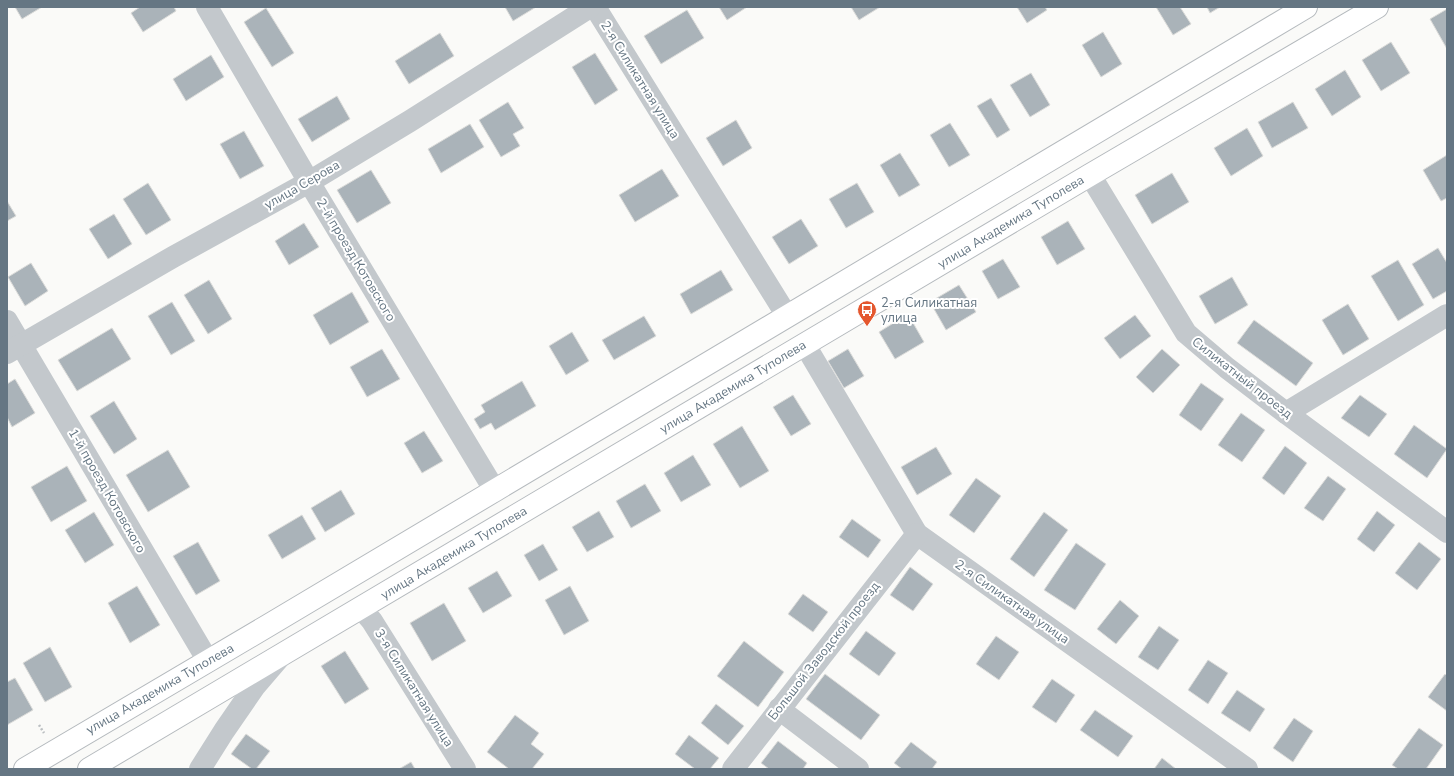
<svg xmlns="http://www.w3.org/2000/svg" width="1454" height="776" font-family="'Nunito Sans',sans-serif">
<rect width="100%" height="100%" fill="#fafaf8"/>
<g fill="#aab3b9" stroke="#dcdcda">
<path d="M15,7H42L22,19Z"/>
<path d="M140,7H174L176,11L143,32L131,13Z"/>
<path d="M505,7H536L513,21Z"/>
<path d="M719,7H747L727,20Z"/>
<path d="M851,7H880L859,20Z"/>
<path d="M1017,7H1045L1047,10L1027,23Z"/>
<path d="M1156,7H1180L1191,24L1173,35Z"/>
<path d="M1207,7H1220L1210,13Z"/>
<path d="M266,8L294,53L272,67L244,22Z"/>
<path d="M1447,9V49L1430,19Z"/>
<path d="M687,10L704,38L661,64L644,36Z"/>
<path d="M1103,32L1122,64L1101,77L1082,45Z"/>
<path d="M440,33L454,56L409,84L395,61Z"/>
<path d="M1391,42L1410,73L1381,91L1362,60Z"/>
<path d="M595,53L618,90L595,105L572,67Z"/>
<path d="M211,55L224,77L186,101L173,79Z"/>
<path d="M1345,70L1361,97L1332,116L1315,89Z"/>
<path d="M1031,73L1050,105L1030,117L1010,85Z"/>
<path d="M337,96L350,119L312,142L298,119Z"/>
<path d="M991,98L1010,130L997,138L977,106Z"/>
<path d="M508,102L524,128L513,134L520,146L501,157L479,120Z"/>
<path d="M1293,102L1308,128L1272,148L1258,122Z"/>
<path d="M736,120L752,148L723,166L706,138Z"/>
<path d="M950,123L970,155L949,167L930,135Z"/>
<path d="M470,124L484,147L441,173L428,149Z"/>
<path d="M1247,128L1263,156L1231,176L1214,148Z"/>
<path d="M244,131L264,166L240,179L220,144Z"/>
<path d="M900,153L920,185L899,197L880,165Z"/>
<path d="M1447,155V198L1441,201L1423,170Z"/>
<path d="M662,169L679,196L635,222L619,195Z"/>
<path d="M371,170L391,203L357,223L337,190Z"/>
<path d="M1172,173L1189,202L1152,224L1135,195Z"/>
<path d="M148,183L171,220L146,235L123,199Z"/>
<path d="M857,183L874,212L846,228L829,199Z"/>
<path d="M7,201L16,216L7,221Z"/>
<path d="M114,214L132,244L108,259L89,229Z"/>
<path d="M801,219L818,246L789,264L772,237Z"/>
<path d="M1068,221L1085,249L1057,265L1041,237Z"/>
<path d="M304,223L319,247L289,265L275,241Z"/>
<path d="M1438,248L1447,263V291L1433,299L1412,264Z"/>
<path d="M1003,259L1020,287L998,299L982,271Z"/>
<path d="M1398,260L1424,305L1398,321L1371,276Z"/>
<path d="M31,263L48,291L25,306L8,277Z"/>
<path d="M721,270L733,290L691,314L680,294Z"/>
<path d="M1232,277L1248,305L1215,324L1199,296Z"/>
<path d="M209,280L232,319L208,334L184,295Z"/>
<path d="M959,285L976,312L946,330L930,302Z"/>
<path d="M352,292L369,322L330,345L313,315Z"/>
<path d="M172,302L195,341L171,355L148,316Z"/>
<path d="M1348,304L1369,339L1343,355L1322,320Z"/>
<path d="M908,314L924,342L895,359L879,332Z"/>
<path d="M1135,315L1151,336L1120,359L1104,338Z"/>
<path d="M644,316L656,336L614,360L602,340Z"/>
<path d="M1254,320L1313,363L1296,386L1237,343Z"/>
<path d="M112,328L131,359L77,391L58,360Z"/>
<path d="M572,332L589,361L566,375L549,346Z"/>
<path d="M382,349L400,379L367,397L350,367Z"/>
<path d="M848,349L864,376L844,388L828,361Z"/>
<path d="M1162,349L1180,365L1153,393L1136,377Z"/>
<path d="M15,379L35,413L12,427L7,417V384Z"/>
<path d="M522,381L536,406L495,430L491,423L480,429L474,419L485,412L481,405Z"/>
<path d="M1201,383L1224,399L1201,431L1179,415Z"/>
<path d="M793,395L811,424L791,436L773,407Z"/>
<path d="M1360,395L1387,414L1369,437L1341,418Z"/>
<path d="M114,401L137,439L114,454L90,416Z"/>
<path d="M1241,413L1265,430L1242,462L1218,445Z"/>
<path d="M1414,425L1447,449L1427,478L1394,454Z"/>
<path d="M742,426L769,471L740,488L713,444Z"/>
<path d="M424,431L443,461L422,473L404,443Z"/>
<path d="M1285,446L1307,463L1284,495L1262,478Z"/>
<path d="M936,447L952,474L917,495L901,467Z"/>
<path d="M168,450L190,487L148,512L126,475Z"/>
<path d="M693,455L711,485L681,502L664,473Z"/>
<path d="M67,466L87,501L51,522L31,487Z"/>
<path d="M1328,476L1346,489L1323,521L1304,508Z"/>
<path d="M976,478L1001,496L974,533L949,515Z"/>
<path d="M645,484L661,511L631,528L616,501Z"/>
<path d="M341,490L355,514L325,532L311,508Z"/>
<path d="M599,511L614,537L587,552L572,527Z"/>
<path d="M1377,511L1395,525L1374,552L1357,539Z"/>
<path d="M94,512L114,545L85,563L65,530Z"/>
<path d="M1044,512L1068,530L1034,577L1010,559Z"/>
<path d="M302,515L316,539L282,559L268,535Z"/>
<path d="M852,519L881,540L868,558L839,537Z"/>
<path d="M198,542L220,581L196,595L173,556Z"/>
<path d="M1419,542L1441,559L1417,590L1395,573Z"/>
<path d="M1076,543L1106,564L1075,610L1044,590Z"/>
<path d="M543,544L558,570L539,581L524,555Z"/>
<path d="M910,567L933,584L913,611L890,595Z"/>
<path d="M497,571L512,596L483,613L468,588Z"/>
<path d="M137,586L160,625L130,643L108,603Z"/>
<path d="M570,586L589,621L564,635L545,600Z"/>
<path d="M803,594L828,612L813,632L788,614Z"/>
<path d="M1120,600L1139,616L1116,644L1097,629Z"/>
<path d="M444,603L466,641L432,661L410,623Z"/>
<path d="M1159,626L1179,640L1158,670L1138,657Z"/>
<path d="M866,631L896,653L879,676L849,654Z"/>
<path d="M996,636L1019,652L999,680L976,664Z"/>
<path d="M744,641L784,672L758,707L717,676Z"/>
<path d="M50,647L72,687L45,702L23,663Z"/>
<path d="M345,651L369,689L345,704L321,666Z"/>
<path d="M1208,660L1228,673L1208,704L1188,690Z"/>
<path d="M825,674L880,715L861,740L806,699Z"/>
<path d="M1445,674L1447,676V711L1428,697Z"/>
<path d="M15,678L33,710L7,725V682Z"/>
<path d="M1052,679L1075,695L1056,723L1032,707Z"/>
<path d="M1237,690L1265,709L1250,732L1221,713Z"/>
<path d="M716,704L744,726L728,745L701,723Z"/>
<path d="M1095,710L1133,736L1118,757L1080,730Z"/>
<path d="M515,715L539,733L531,744L544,754L532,769H509L487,752Z"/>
<path d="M1294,718L1313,731L1293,762L1273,748Z"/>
<path d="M1419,728L1443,745L1426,769H1398L1392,765Z"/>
<path d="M246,734L270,751L256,769H252L231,754Z"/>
<path d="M689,735L719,758L710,769H695L675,754Z"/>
<path d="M778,741L807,763L803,769H769L761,763Z"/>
<path d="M911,742L937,762L932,769H902L894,763Z"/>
<path d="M1162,758L1176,769H1154Z"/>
<path d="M411,762L415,769H399Z"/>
</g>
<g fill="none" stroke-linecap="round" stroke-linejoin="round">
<g stroke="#b5babe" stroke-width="24">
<g id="major">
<path d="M25,769L269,625L1306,7"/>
<path d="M89,769L1090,175L1377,7"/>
</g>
</g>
<path stroke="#bbbfc2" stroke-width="2.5" stroke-dasharray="2 2" stroke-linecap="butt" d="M39,725L44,733"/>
<g stroke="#c3c8cc" stroke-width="22">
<path d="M207,7L309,182L495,491"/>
<path d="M595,7L787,316"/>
<path d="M1090,175L1186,333L1227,368L1286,413L1447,532"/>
<path d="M7,321L208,661"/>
<path d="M805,345L917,534L1247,769"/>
<path d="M7,353L173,257L309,182L410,121L590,7"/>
<path d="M1286,413L1447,315"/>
<path d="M361,608L372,621L465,769"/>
<path d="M779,709L858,769"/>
<path d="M200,769L224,731L255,686L279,658"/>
<path d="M733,769L917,534"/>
</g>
<use href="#major" stroke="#fff" stroke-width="22"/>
</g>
<defs>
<g id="bus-pin" transform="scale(1)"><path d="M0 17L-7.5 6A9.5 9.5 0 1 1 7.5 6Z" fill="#e4572e" stroke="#fff"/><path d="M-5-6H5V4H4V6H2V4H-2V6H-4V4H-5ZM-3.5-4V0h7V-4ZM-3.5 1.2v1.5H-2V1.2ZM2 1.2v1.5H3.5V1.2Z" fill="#fff"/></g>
</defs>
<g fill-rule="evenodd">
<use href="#bus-pin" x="867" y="310"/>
</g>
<g text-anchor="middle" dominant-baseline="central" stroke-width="4" stroke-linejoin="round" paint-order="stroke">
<g font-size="13" fill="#657683" stroke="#fff">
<text transform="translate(640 80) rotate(58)">2-я Силикатная улица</text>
<text transform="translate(302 185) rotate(-30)">улица Серова</text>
<text transform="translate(1011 222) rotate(-31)">улица Академика Туполева</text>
<text transform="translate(356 260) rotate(59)">2-й проезд Котовского</text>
<text transform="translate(1242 378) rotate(38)">Силикатный проезд</text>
<text transform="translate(733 387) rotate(-31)">улица Академика Туполева</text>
<text transform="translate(107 491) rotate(60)">1-й проезд Котовского</text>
<text transform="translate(454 553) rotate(-31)">улица Академика Туполева</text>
<text transform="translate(1012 602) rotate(35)">2-я Силикатная улица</text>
<text transform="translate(824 651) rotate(-52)">Большой Заводской проезд</text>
<text transform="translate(414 688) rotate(58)">3-я Силикатная улица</text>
<text transform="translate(160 689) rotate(-30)">улица Академика Туполева</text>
</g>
<g font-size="13" fill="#657683" stroke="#fff" text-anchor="start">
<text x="881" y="303">2-я Силикатная<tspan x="881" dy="15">улица</tspan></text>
</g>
</g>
<rect width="1454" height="776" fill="none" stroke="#657683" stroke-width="16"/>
</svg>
